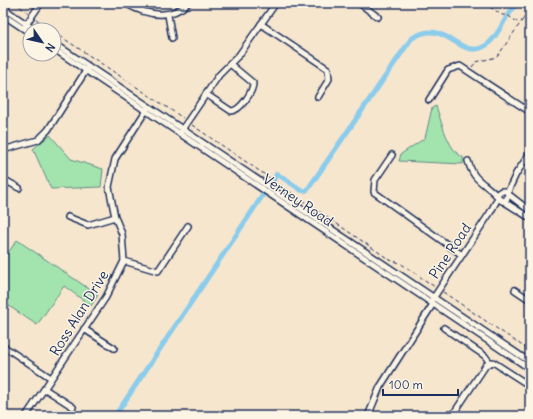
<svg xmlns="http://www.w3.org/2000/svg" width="533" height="419" font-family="Delius,sans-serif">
<rect width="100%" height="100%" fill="#f7e6ce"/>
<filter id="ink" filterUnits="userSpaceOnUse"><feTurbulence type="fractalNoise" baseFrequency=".025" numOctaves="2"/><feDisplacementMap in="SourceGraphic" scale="8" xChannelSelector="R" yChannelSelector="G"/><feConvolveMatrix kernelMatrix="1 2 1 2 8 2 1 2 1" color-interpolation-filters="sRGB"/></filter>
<g filter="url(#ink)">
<g fill="#a3e4ae" stroke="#5f8a86">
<path d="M436,106C441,120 448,151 463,157V164L399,161L401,154L425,138L432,108Z"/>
<path d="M50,135L71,159L103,169L101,187L51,189L33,149Z"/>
<path d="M17,240L98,295L91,306L64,286L37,325L3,302V260Z"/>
</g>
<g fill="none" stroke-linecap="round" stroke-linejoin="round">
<g stroke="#8bccec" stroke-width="5">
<path d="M509,14L517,3"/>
<path d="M115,416L277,174L301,190L305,191L308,189L411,39C446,14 460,65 488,44C496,37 501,27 506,18"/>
</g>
<g stroke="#1b2f5e" stroke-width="8">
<g id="minor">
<path d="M125,3C146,15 169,21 188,3"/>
<path d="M359,3L378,17"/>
<path d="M3,8L35,30"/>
<path d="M3,15L30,33"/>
<path d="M168,15L172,38"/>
<path d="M261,24L328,69L329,79L318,97"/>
<path d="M25,26L41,3"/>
<path d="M54,43L530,362"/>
<path d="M54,49L530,369"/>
<path d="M206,94L231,111C240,111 253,92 253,83L230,64"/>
<path d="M429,100L448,70L460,66L530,112"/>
<path d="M181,131L219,75L239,55L276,3"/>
<path d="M3,150L38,140L48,130L87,69"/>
<path d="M392,155L375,180L374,192L462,255"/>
<path d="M468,161C474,182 483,181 497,196"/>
<path d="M516,174L530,153"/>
<path d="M3,179L19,188"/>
<path d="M508,194L506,191H501L498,193V198L502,201L507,199L509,189L517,172"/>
<path d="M508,194L530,211"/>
<path d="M503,201L530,218"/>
<path d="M68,217L88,225L115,217"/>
<path d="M124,261L158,271L188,226"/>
<path d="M515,290L530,300"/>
<path d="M432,300L490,213L498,198"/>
<path d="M444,328L485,356L490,363"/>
<path d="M84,329L114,348"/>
<path d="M3,346L51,378"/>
<path d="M45,389L73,407"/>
<path d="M26,416L106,297L124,261L122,234L115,217L109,187L115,159L147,109"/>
<path d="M368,416L380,387L433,304"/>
<path d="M452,416L486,365L493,362L530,386"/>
</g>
</g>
<g stroke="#1b2f5e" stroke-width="1" stroke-dasharray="4 3" stroke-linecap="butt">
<path d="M14,3L29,13"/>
<path d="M484,3L502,15H507L519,23"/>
<path d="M523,18L530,20"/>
<path d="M36,19L51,30"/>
<path d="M54,32L183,118"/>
<path d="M472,67L476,62L497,57L530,9"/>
<path d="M192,125L390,260L400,263L435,287"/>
<path d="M443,292L530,351"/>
</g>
<use href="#minor" stroke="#fcf5e5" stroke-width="5"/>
</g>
</g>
<g text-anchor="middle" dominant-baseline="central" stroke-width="3" stroke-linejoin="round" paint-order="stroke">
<g font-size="14" fill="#1b2f5e" stroke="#fcf5e5">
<text transform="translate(298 200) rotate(34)">Verney Road</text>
<text transform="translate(450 251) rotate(-56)">Pine Road</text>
<text transform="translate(79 313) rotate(-58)">Ross Alan Drive</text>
</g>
</g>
<rect width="533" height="419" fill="none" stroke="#fcf5e5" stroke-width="16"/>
<rect x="8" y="8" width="517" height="403" fill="none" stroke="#1b2f5e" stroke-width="1.5" filter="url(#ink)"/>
<g transform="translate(42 42) rotate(124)"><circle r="19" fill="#fcf5e5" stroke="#a2a6af"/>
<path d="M0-3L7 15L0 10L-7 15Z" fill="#1b2f5e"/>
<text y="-6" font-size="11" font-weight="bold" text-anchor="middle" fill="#1b2f5e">N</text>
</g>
<path d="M383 389v6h75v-6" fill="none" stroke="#1b2f5e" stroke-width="2"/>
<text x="389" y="389" font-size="12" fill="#1b2f5e" stroke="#fcf5e5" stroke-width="3" paint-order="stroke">100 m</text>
</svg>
